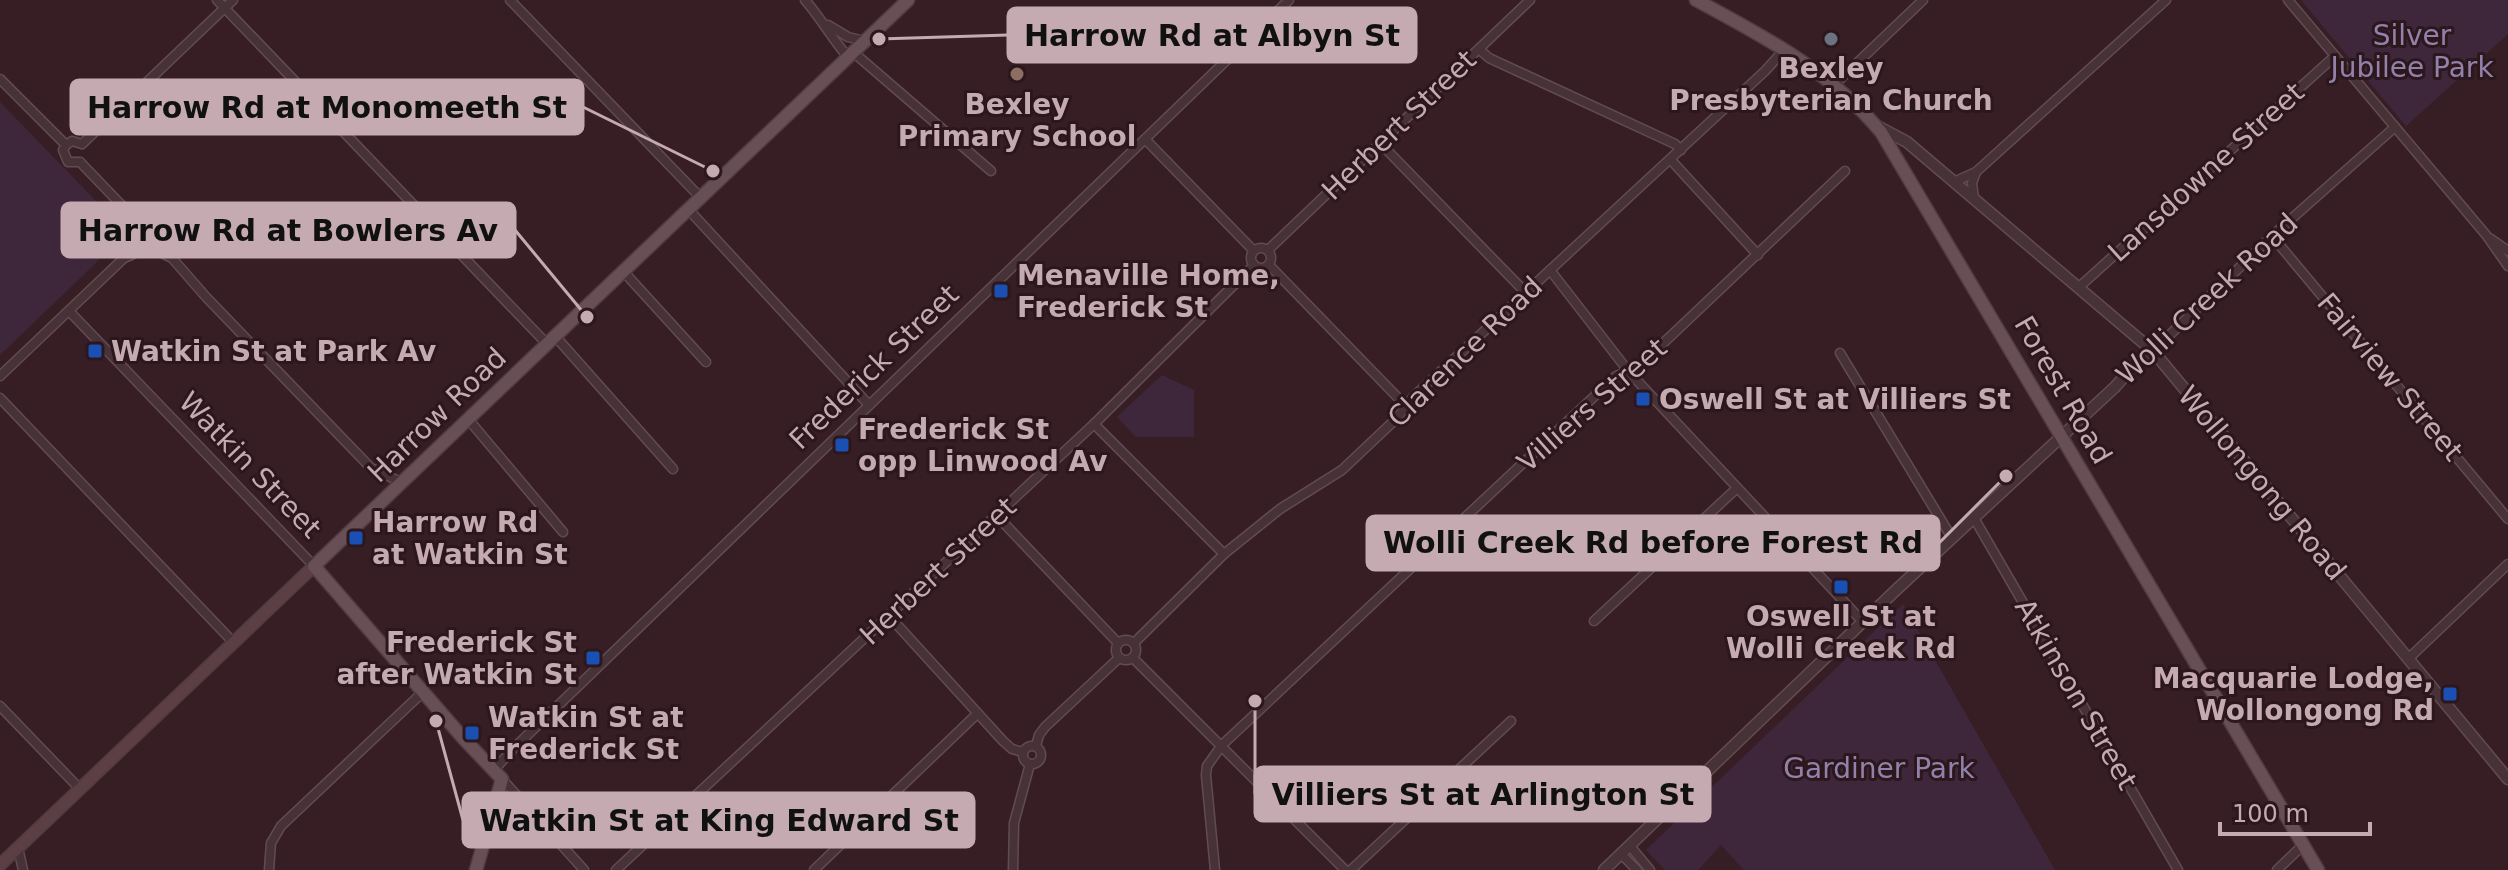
<svg xmlns="http://www.w3.org/2000/svg" width="2508" height="870" font-family="'DejaVu Sans',sans-serif">
<rect width="100%" height="100%" fill="#371e25"/>
<g fill="#3e273b">
<path d="M2301,0H2508V34L2406,126Z"/>
<path d="M0,102L127,233L0,355Z"/>
<path d="M1162,375L1194,390V437H1136L1117,417Z"/>
<path d="M1903,604L2055,870H1744L1721,845L1698,870H1665L1646,850Z"/>
</g>
<g fill="none" stroke-linecap="round" stroke-linejoin="round">
<g stroke="#634c51" stroke-width="11">
<g id="minor">
<path d="M217,0L547,344"/>
<path d="M510,0L700,197"/>
<path d="M805,0C821,18 832,39 848,57"/>
<path d="M2288,0L2487,236L2508,266"/>
<path d="M828,25L848,37L865,41"/>
<path d="M1479,49L1489,58L1675,144L1681,150"/>
<path d="M853,52L991,171"/>
<path d="M0,79L66,145"/>
<path d="M1834,85L1923,0"/>
<path d="M1145,139L1253,250"/>
<path d="M82,144L233,0"/>
<path d="M1381,144L1526,293"/>
<path d="M1670,159L1758,255"/>
<path d="M80,162L131,215C160,227 149,250 124,258"/>
<path d="M80,162H68L63,150L66,145L72,141L82,144"/>
<path d="M1956,181L1976,172L2166,0"/>
<path d="M1974,199L1972,183L1976,172"/>
<path d="M688,209L869,405"/>
<path d="M131,215L136,236L145,245L172,258"/>
<path d="M136,236L153,238L164,245L172,258L206,297L371,468L401,482"/>
<path d="M2272,236L2508,519"/>
<path d="M2491,239L2508,251"/>
<circle cx="1261" cy="258" r="10"/>
<path d="M1268,250L1530,0"/>
<path d="M1269,265L1406,406"/>
<path d="M1550,270L1629,372L1863,622"/>
<path d="M623,271L706,362"/>
<path d="M2078,288L2335,56"/>
<path d="M69,311L314,566"/>
<path d="M555,336L673,469"/>
<path d="M2153,351L2272,236L2395,127"/>
<path d="M1840,353L1952,538"/>
<path d="M0,376L124,258L136,236"/>
<path d="M0,398L234,643"/>
<path d="M468,419L563,532"/>
<path d="M1094,424L1224,554"/>
<path d="M996,515L1118,643"/>
<path d="M1974,518L2178,870"/>
<path d="M890,617L1003,741L1012,749L1023,752"/>
<path d="M1594,621L1737,488"/>
<circle cx="1126" cy="650" r="10"/>
<path d="M1134,643L1224,554L1280,509L1342,470L1397,418L1413,397L1765,71L1785,49"/>
<path d="M1133,658L1345,870"/>
<path d="M2408,659L2508,564"/>
<path d="M0,706L79,788"/>
<circle cx="1032" cy="755" r="9"/>
<path d="M1036,746L1039,735L1045,727L1119,658"/>
<path d="M494,770L513,749L1289,0"/>
<path d="M502,779L584,870"/>
<path d="M1630,846L1650,870"/>
<path d="M18,848L23,870"/>
<path d="M1621,854L1637,870"/>
<path d="M269,870L271,843L281,826L423,692"/>
<path d="M616,870L1094,424L1254,265"/>
<path d="M814,870L977,714"/>
<path d="M1013,870L1014,823L1030,764"/>
<path d="M1215,870L1206,775L1207,766L1222,745L1616,376L1638,367L1845,171"/>
<path d="M1351,870L1511,721"/>
<path d="M2277,870L2303,845"/>
</g>
</g>
<g stroke="#634c51" stroke-width="13">
<g id="tertiary">
<path d="M1877,126L1907,142L2153,351L2508,779"/>
<path d="M1604,870L1896,590L2115,387L2137,362L2153,351"/>
</g>
</g>
<g stroke="#513b40" stroke-width="14">
<path id="secondary" d="M0,865L314,566"/>
</g>
<g stroke="#513b40" stroke-width="15">
<g id="primary">
<path d="M1696,0C1765,37 1830,71 1881,132L2318,870"/>
<path d="M476,870L502,779L463,738L314,566L908,0"/>
</g>
</g>
<use href="#minor" stroke="#473237" stroke-width="8"/>
<use href="#tertiary" stroke="#473237" stroke-width="10"/>
<use href="#secondary" stroke="#5b3f45" stroke-width="11"/>
<use href="#primary" stroke="#684f56" stroke-width="12"/>
</g>
<circle fill="#6b7280" stroke="#2c171d" stroke-width="3" cx="1831" cy="39" r="8"/>
<circle fill="#8d6e63" stroke="#2c171d" stroke-width="3" cx="1017" cy="74" r="8"/>
<g fill="#1a4fb4" stroke="#2c171d" stroke-width="3">
<rect x="993" y="283" width="16" height="16" rx="4"/>
<rect x="87" y="343" width="16" height="16" rx="4"/>
<rect x="1635" y="391" width="16" height="16" rx="4"/>
<rect x="834" y="437" width="16" height="16" rx="4"/>
<rect x="348" y="530" width="16" height="16" rx="4"/>
<rect x="1833" y="579" width="16" height="16" rx="4"/>
<rect x="585" y="650" width="16" height="16" rx="4"/>
<rect x="2442" y="686" width="16" height="16" rx="4"/>
<rect x="464" y="725" width="16" height="16" rx="4"/>
</g>
<g text-anchor="middle" dominant-baseline="central" stroke-width="6" stroke-linejoin="round" paint-order="stroke">
<g font-size="28" fill="#9181ab" stroke="#2c171d">
<text x="2412" y="35">Silver<tspan x="2412" dy="32">Jubilee Park</tspan></text>
<text x="1879" y="768">Gardiner Park</text>
</g>
<g font-size="28" font-weight="bold" fill="#c5abb1" stroke="#2c171d" text-anchor="start">
<text x="1831" y="68" text-anchor="middle">Bexley<tspan x="1831" dy="32">Presbyterian Church</tspan></text>
<text x="1017" y="104" text-anchor="middle">Bexley<tspan x="1017" dy="32">Primary School</tspan></text>
<text x="1017" y="275">Menaville Home,<tspan x="1017" dy="32">Frederick St</tspan></text>
<text x="111" y="351">Watkin St at Park Av</text>
<text x="1659" y="399">Oswell St at Villiers St</text>
<text x="858" y="429">Frederick St<tspan x="858" dy="32">opp Linwood Av</tspan></text>
<text x="372" y="522">Harrow Rd<tspan x="372" dy="32">at Watkin St</tspan></text>
<text x="1841" y="616" text-anchor="middle">Oswell St at<tspan x="1841" dy="32">Wolli Creek Rd</tspan></text>
<text x="577" y="642" text-anchor="end">Frederick St<tspan x="577" dy="32">after Watkin St</tspan></text>
<text x="2434" y="678" text-anchor="end">Macquarie Lodge,<tspan x="2434" dy="32">Wollongong Rd</tspan></text>
<text x="488" y="717">Watkin St at<tspan x="488" dy="32">Frederick St</tspan></text>
</g>
<g font-size="28" fill="#c5abb1" stroke="#2c171d">
<text transform="translate(1399 125) rotate(-44)">Herbert Street</text>
<text transform="translate(2206 172) rotate(-42)">Lansdowne Street</text>
<text transform="translate(2207 299) rotate(-43)">Wolli Creek Road</text>
<text transform="translate(1465 352) rotate(-44)">Clarence Road</text>
<text transform="translate(874 367) rotate(-44)">Frederick Street</text>
<text transform="translate(2390 377) rotate(50)">Fairview Street</text>
<text transform="translate(2063 390) rotate(60)">Forest Road</text>
<text transform="translate(1592 405) rotate(-41)">Villiers Street</text>
<text transform="translate(437 415) rotate(-44)">Harrow Road</text>
<text transform="translate(250 465) rotate(46)">Watkin Street</text>
<text transform="translate(2262 483) rotate(50)">Wollongong Road</text>
<text transform="translate(938 571) rotate(-43)">Herbert Street</text>
<text transform="translate(2076 694) rotate(60)">Atkinson Street</text>
</g>
</g>
<path fill="none" stroke="#c5abb1" stroke-width="3" d="M879 39L1008 35M713 171L583 107M587 317L515 230M2006 476L1939 543M1255 701L1255 794M436 721L463 820"/>
<g fill="#c5abb1" stroke="#2c171d" stroke-width="3">
<circle cx="879" cy="39" r="8"/>
<circle cx="713" cy="171" r="8"/>
<circle cx="587" cy="317" r="8"/>
<circle cx="2006" cy="476" r="8"/>
<circle cx="1255" cy="701" r="8"/>
<circle cx="436" cy="721" r="8"/>
</g>
<g fill="#c5abb1" stroke="#c5abb1" stroke-width="3">
<rect x="1008" y="8" width="408" height="54" rx="8"/>
<rect x="71" y="80" width="512" height="54" rx="8"/>
<rect x="62" y="203" width="453" height="54" rx="8"/>
<rect x="1367" y="516" width="572" height="54" rx="8"/>
<rect x="1255" y="767" width="455" height="54" rx="8"/>
<rect x="463" y="793" width="511" height="54" rx="8"/>
</g>
<g font-size="30" text-anchor="middle" font-weight="bold" fill="#111">
<text x="1212" y="46">Harrow Rd at Albyn St</text>
<text x="327" y="118">Harrow Rd at Monomeeth St</text>
<text x="288" y="241">Harrow Rd at Bowlers Av</text>
<text x="1653" y="553">Wolli Creek Rd before Forest Rd</text>
<text x="1483" y="805">Villiers St at Arlington St</text>
<text x="719" y="831">Watkin St at King Edward St</text>
</g>
<path d="M2220 822v12h150v-12" fill="none" stroke="#c5abb1" stroke-width="4"/>
<text x="2232" y="822" font-size="24" fill="#c5abb1" stroke="#2c171d" stroke-width="6" paint-order="stroke">100 m</text>
</svg>
